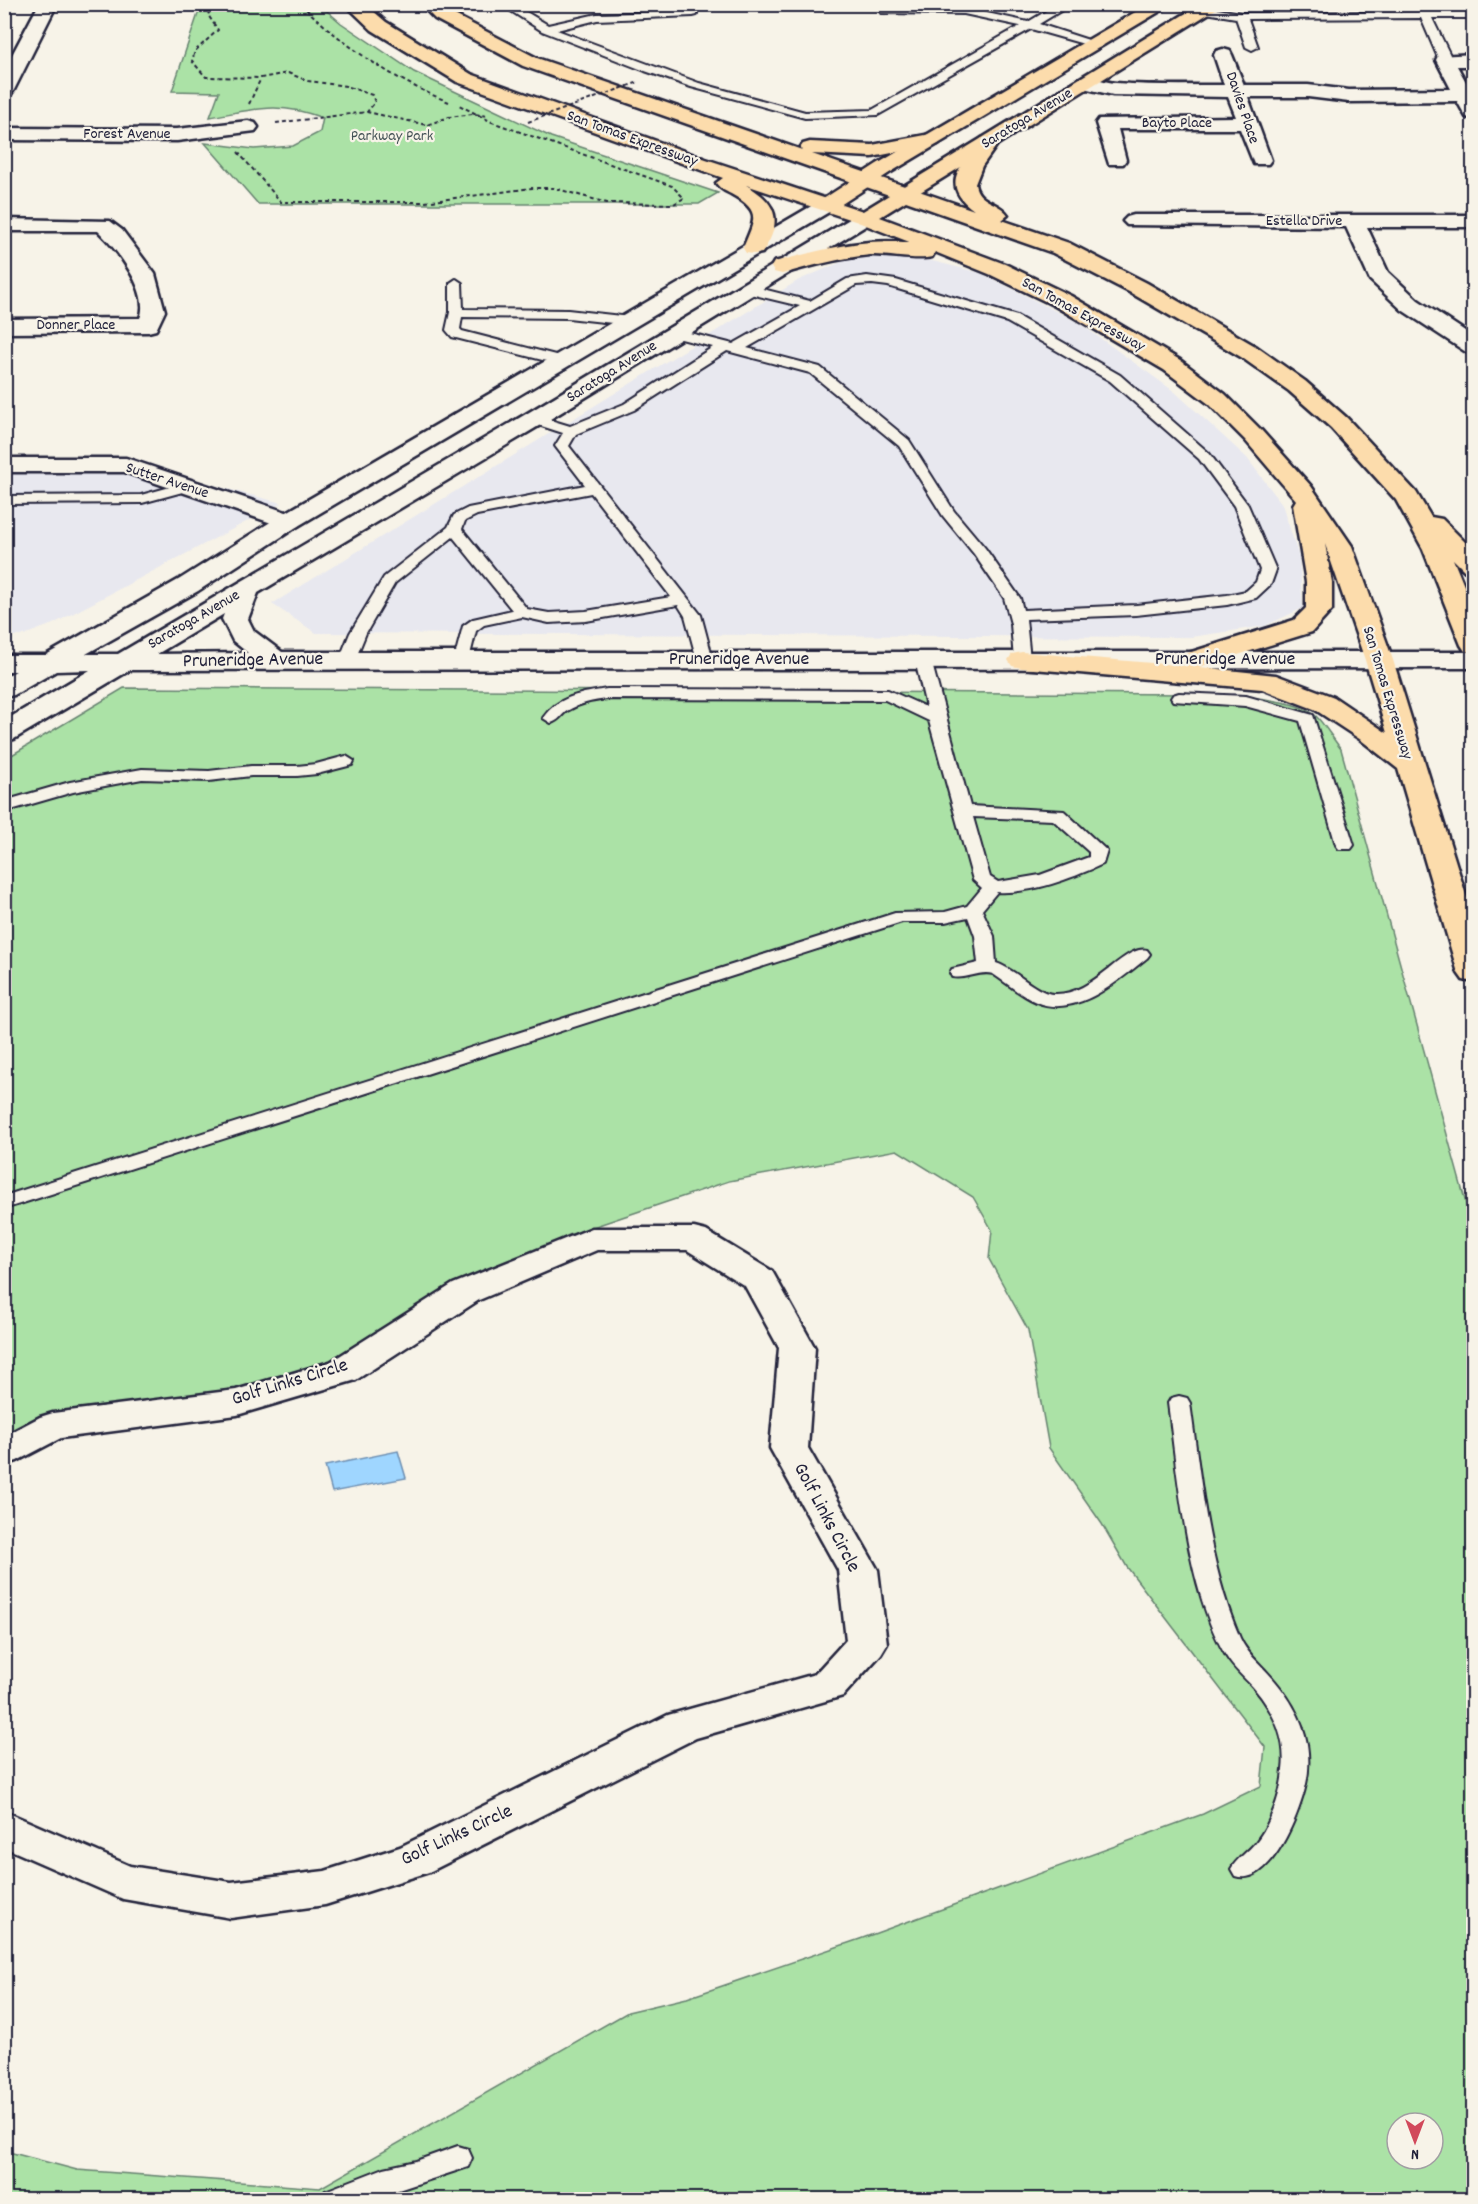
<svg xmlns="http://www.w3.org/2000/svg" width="1478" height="2204" font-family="Dekko,sans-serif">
<rect width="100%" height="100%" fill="#f7f3e8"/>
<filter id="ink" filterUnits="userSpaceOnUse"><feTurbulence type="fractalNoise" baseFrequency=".0167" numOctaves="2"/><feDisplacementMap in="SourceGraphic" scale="12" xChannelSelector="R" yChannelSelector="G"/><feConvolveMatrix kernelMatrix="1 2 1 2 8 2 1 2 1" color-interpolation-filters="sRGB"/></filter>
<g filter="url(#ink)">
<g fill="#e8e8ef">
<path d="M858,255L912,256L981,273L1079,323L1175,392L1247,458L1282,504L1299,557L1303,608L1265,626L1191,637L316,633L272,604L799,280Z"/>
<path d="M5,471L169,474L282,503L53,624L21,636H5Z"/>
</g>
<g fill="#abe2a6" stroke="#668270" stroke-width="1.5" fill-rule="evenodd">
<path d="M201,5H320L341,23L414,72L551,137L718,193L699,204H258L205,143L254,149L293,146L320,132L323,118C277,101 257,109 210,117L219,92L172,91Z"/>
<path d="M124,688L1194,694C1223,696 1295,696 1316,716C1325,725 1333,739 1341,749L1473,1229V2199H5V2151L77,2170L320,2188L628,2012L687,1998L860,1939L1203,1814L1261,1786L1265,1747L1127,1567L1102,1524L1049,1448L1028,1330L989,1259L992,1230L973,1197L897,1150L729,1181L569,1235L461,1290L336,1367L251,1391L47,1419L5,1435V759ZM1397,2123H1433V2159H1397Z"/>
</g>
<path fill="#9fd6ff" stroke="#6d8eb1" stroke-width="1.5" d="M398,1451L406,1478L332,1492L325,1466Z"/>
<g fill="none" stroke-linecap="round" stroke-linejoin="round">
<g stroke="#22223b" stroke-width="4">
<g id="service">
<path d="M500,4H513L548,25L597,14L697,11V15L693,16L597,20L557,30L699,83L805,112L872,110L1020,26L964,14L881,13L880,11L885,8H964L1028,22L1058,4H1072L1039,24L1104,45L1098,48L1031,29L878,115L805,118L691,87L645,71L542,31Z"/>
<path d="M1424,4L1429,12H1474V18H1432L1450,55L1449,62H1441L1439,60L1421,18L1248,19L1258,47L1252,50L1246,47L1236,18L1206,13L1201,10L1206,7L1241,13L1418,12L1416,7L1417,5Z"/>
<path d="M867,276L896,280L1017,316L1120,375L1209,453L1248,505L1276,570L1271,584L1256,598L1227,605L1136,615L1026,619L1030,660L1022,665L1016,663L1014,660L1011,624L1004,598L974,554L943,516L899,446L810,373L727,351L634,410L576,434L569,446L701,615L713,660L711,663L705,665L697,660L685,616L678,605L586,621L549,623L522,617L484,625L476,631L468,663H456L454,660L463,626L473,619L512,610L453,537L395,583L366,633L355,660L347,665L341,663L339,660L350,633L384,577L448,527L454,515L468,508L585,485L555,446L563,433L529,422L527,419L529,416L534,415L570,426L624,404L713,347L669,336L667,333L669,330L674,329L733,344L800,306L742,292L741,289L742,286L747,285L810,301L847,279ZM872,284L888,286L1007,322L1110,381L1199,459L1234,506L1260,570L1256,582L1246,591L1227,595L1136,605L1023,610L1020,598L985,548L954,511L909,440L820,367L747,348L856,285ZM591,493L671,597L586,611L549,613L527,609L462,529L465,521L477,515Z"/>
<path d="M456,279L462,283L463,309L568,310L630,317L637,321L630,325L568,318L462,317L460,329L462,331L567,358L569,361L562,365L452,337L446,330L450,312V283Z"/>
<path d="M185,483L192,487L190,490L142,503L4,504V496L141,495Z"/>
<path d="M923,655L931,660L970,806L1064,811L1107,851L1103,864C1073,878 1031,894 997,892L982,910L994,936L996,963C1015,969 1036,993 1053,994C1093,997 1124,944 1147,950L1150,954L1147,958C1119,980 1076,1019 1036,1002C1021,996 1007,983 993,974C979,970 967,980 952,977L950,973L952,969L978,963L975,936L968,917L945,922H902L4,1209V1196L895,913L945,912L967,906L982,888L973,880L929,721L885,700L607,699C593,701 580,703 567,711C561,715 559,721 551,723L543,718C558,696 582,693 607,689L888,690L926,707L915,660ZM973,817L1053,820L1089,852V857L1040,875L998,882L990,877Z"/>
<path d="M1179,693L1246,696L1313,715L1354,845L1351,849H1339L1336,845L1300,721L1245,706L1173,701L1171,698L1173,695Z"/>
<path d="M346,756L354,761L352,765L317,774L297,776H251L209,781L142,779L73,792L4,812V801L70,782L142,769L209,771L251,766H297L316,764Z"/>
<path d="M1179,1396L1187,1398L1190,1403C1201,1481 1208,1564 1240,1638C1246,1652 1258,1662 1268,1673C1286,1692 1303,1718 1307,1744C1309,1757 1309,1771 1306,1784C1300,1812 1271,1888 1235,1876L1231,1869C1237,1858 1248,1852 1256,1842C1271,1823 1281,1795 1283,1770C1287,1739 1273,1710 1253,1687C1244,1677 1233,1668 1226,1656C1187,1591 1178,1478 1168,1403L1171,1398Z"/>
<path d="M458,2146L468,2149L472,2158L468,2167L368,2200H321L325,2191L384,2168L416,2161Z"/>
</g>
</g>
<g stroke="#22223b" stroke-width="5">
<g id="minor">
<path d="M39,4H57L14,90L11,94L4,96V70Z"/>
<path d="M1223,49L1230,51L1232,55L1244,85H1308L1349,90L1451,89L1436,60L1438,56L1474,54V66H1457L1474,96V119L1466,117L1457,101L1349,102L1308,97H1248L1271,160L1268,164H1254L1240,129H1118L1126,160L1123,164H1109L1096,123L1099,119L1236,117L1228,97L1113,95L1079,87L1076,83L1079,79C1092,76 1104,82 1116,83C1152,86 1188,85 1224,85L1214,55L1216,51Z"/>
<path d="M248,121L255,123L258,127L255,131L177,141L4,140V128L177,129Z"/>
<path d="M1134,215H1474V227H1367L1388,272L1418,300L1474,337V354L1466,352L1402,310L1370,280L1346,227L1127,225L1123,221L1127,217Z"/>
<path d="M4,219L110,221L122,230L155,274L165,311L156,330L148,332L4,333V319L140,318C151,292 116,248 98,231H4Z"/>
<path d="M4,458H126L298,516L302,521L298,526L289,529L280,526L124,472H4Z"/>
<path d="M592,1228H694L706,1231L772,1271L815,1348L808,1448L878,1570L887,1644L881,1654L843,1696L696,1738L429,1872L325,1905L231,1918L123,1899L4,1847V1811L130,1866L231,1882L325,1871L400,1847L668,1715L815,1674L846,1640L838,1570L770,1448L779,1348L745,1286L687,1250H597L479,1300L356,1380L237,1415L61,1438L17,1461L4,1465V1436L40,1417L53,1413L236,1390L330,1362L453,1284Z"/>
</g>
</g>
<g stroke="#22223b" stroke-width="5">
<path id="secondary" d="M827,199L834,201L837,205L834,209L298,526L198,591L86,654H118L526,414L858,214L865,212L872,214L876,218L872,222L542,424L258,593L248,619L254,631L282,652H1474V668L130,670L14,739L4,741V721L90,670L56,671L14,695L4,697V677L16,671H4V655H46L180,579L280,516L820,201ZM224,614L222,619L233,641L248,653L157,654Z"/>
</g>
<g stroke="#22223b" stroke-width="5">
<g id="primary">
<path d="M1149,4H1172L891,172L834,209L827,211L820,209L817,205L820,201L877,164Z"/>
<path d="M1201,4H1224L872,222L865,224L858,222L854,218L858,214Z"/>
</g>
</g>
<g stroke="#22223b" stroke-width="5">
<g id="trunk">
<path d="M345,4H365L386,22L471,74L706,159L872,214L1005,264L1071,296L1180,360L1225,394L1261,430L1311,486L1352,546L1393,660L1474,921V982L1463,980L1458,973L1398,769L1361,740L1314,709L1262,689L1022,668L1012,666L1008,660L1012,654L1022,652L1187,666L1181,660L1185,654L1294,620L1306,608V582L1293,505L1296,500L1245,440L1209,404L1164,370L1055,306L989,274L935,252L932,257C916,261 889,254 870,255C840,258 811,266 782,274L774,272L771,267L774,262C818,251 866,236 912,243L858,222L746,185C778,203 783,222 762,253L754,254L746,253L743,248C755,219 762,211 731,194C725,191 720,189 716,183L723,178L457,82L372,30ZM1325,544L1365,660L1387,733L1334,697L1276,675L1199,667L1312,632L1332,610V582Z"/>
<path d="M420,4H440L447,11L537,58L802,150L800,148L803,144L810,142L872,145L931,134L938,136L941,140L938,144L872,157L812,154L974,210C938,184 962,165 982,138H996L999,142L982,166L975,184C978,203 999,201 1008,215L1002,220L1069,243L1147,283L1257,347L1305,381L1347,418L1416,492L1431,517L1442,519L1474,551V574L1465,571L1453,559L1474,610V653L1465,651L1461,645L1423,549L1396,500L1331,428L1289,391L1241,357L1131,293L1053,253L523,66L435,19Z"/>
</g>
</g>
<g stroke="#22223b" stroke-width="2" stroke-dasharray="4 3" stroke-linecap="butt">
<path d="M212,4L208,15L218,30L195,51L192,61L206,77L261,78"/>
<path d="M301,4C345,47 392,79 449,102"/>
<path d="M249,104L261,78L288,73L308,81L346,86L372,95L375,102L367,112"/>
<path d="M276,123L367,112L427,125L449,117L473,114L489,116"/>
<path d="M238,152L281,202H425L532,188H554L607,203L674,204L684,198L672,186L492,122L459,105"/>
</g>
<use href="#service" fill="#f7f3e8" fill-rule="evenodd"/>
<use href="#minor" fill="#f7f3e8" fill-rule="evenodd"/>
<use href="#secondary" fill="#f7f3e8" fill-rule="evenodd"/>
<use href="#primary" fill="#fcdcac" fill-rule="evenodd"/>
<use href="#trunk" fill="#fcdcac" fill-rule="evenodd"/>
<path stroke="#22223b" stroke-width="2" stroke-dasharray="4 3" stroke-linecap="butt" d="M528,122L639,82"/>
</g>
</g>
<g text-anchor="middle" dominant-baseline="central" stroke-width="4.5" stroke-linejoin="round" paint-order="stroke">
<g font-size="16" fill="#22223b" stroke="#f7f3e8">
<text transform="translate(1242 108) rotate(71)">Davies Place</text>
<text transform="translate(1027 119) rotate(-31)">Saratoga Avenue</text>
<text x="1177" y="123">Bayto Place</text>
<text x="127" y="134">Forest Avenue</text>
<text transform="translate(632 139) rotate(20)">San Tomas Expressway</text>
<text x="1304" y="221">Estella Drive</text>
<text transform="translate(1083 315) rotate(29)">San Tomas Expressway</text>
<text x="76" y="325">Donner Place</text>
<text transform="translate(612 372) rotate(-32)">Saratoga Avenue</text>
<text transform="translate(167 481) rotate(18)">Sutter Avenue</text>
<text transform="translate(194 620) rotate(-30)">Saratoga Avenue</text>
<text transform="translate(1387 693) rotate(73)">San Tomas Expressway</text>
</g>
<g font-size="16" fill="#445256" stroke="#f7f3e8">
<text x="392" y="136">Parkway Park</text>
</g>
<g font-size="20" fill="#22223b" stroke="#f7f3e8">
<text x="739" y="660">Pruneridge Avenue</text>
<text x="1225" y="660">Pruneridge Avenue</text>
<text transform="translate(253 661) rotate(-1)">Pruneridge Avenue</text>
<text transform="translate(290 1383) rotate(-17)">Golf Links Circle</text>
<text transform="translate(826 1518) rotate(62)">Golf Links Circle</text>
<text transform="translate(457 1836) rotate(-25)">Golf Links Circle</text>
</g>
</g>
<rect width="1478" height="2204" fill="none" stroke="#f7f3e8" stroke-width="24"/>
<rect x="12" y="12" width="1454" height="2180" fill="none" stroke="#22223b" stroke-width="2" filter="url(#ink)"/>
<g transform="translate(1415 2141) rotate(180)"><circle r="28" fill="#f7f3e8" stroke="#a29fa3" stroke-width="1.5"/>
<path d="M0-4.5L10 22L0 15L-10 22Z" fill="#d1495b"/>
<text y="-9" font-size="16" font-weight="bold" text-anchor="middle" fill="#22223b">N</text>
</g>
</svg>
